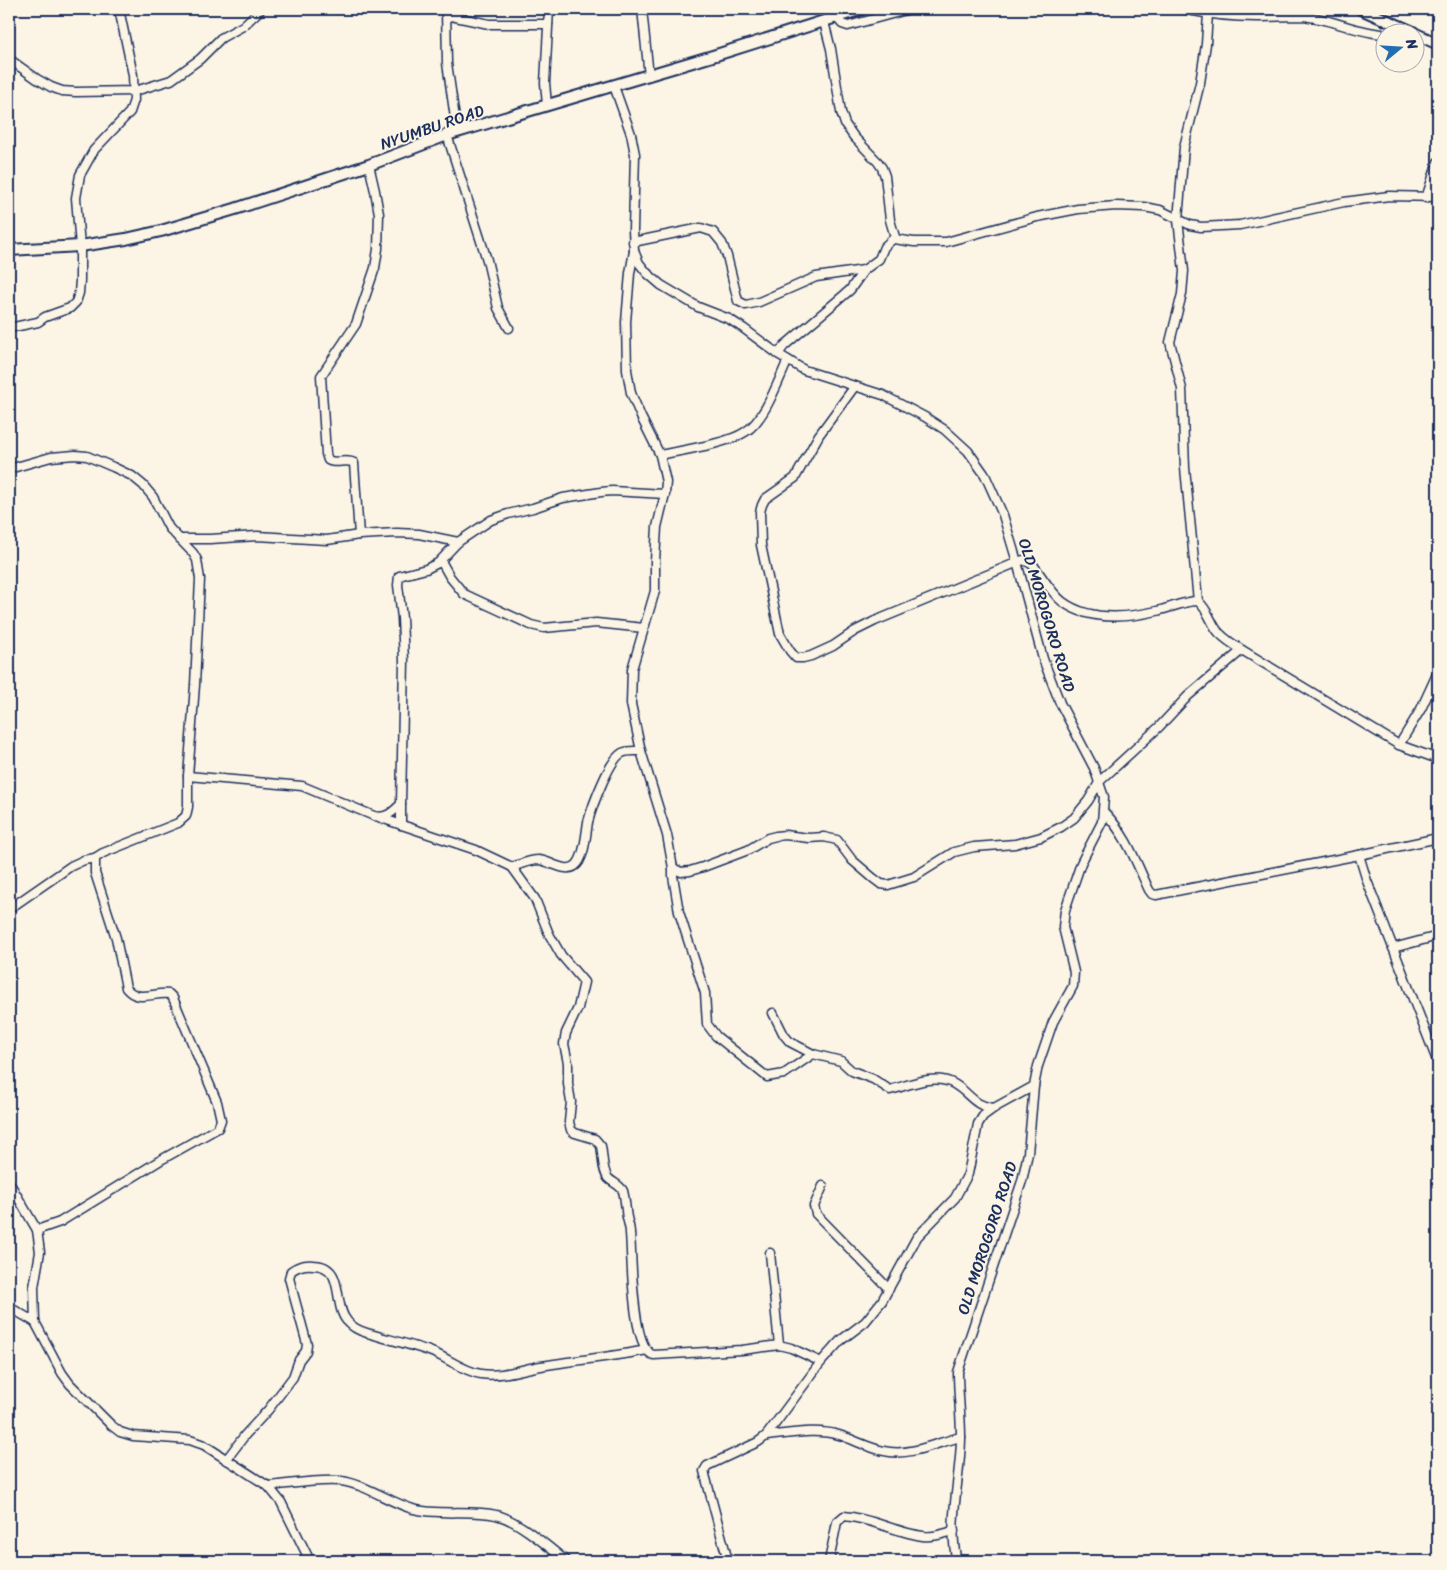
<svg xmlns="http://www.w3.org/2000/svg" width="1447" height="1570" font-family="Sriracha,sans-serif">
<rect width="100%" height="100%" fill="#fcf5e5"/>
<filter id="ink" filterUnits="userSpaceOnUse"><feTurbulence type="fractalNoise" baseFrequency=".02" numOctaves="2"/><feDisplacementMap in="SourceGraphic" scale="10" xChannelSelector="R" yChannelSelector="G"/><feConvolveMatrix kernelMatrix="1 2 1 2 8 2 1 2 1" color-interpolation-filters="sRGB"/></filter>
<g filter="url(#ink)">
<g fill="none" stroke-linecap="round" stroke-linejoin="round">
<g stroke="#1b2f5e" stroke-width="11">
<g id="street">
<path d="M446,9L447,63L457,132"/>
<path d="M642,9L649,76"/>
<path d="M1183,9C1207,14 1231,17 1256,17C1271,17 1287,16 1302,16C1330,18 1357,33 1384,34"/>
<path d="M446,15L489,24H548"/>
<path d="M836,17L842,24L848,26L910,9"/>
<path d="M1394,32L1406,29"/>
<path d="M9,59L37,79L51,87L62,91L76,92L135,91L171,80L200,59L221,38L243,26L261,9"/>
<path d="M614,86L631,134L635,154L633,230L634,251L639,263L647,273L661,285L698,307L729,319L743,328L778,354L804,370L883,395L925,417L945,430L968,451L985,475L1003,515L1017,562L1043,659L1060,703L1094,768L1104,797L1102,822L1081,863L1065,910L1063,927L1074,972L1073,986L1053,1022L1038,1066L1034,1086L1028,1153L1022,1181L958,1372C958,1394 961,1415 961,1437C961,1477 947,1523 957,1561"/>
<path d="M547,105L545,83L549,9"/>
<path d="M447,135L487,260L498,308L509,328"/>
<path d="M1426,198L1438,162"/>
<path d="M894,239L914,242H946L1037,217L1078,209L1116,206L1144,207L1160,210L1190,225L1201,227L1240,225L1344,202L1389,196L1438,197"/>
<path d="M633,242L701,228L713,232L722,243L727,256L738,301L746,305L759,302L816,277L864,270"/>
<path d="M634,251L630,273L626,322L627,370L631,393L641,417L660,455L666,482L665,494L657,527L655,561V591L632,669L631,704L641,751L667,835L673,868V876L679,912L705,993L707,1024L716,1036L767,1077L784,1074L813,1054"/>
<path d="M9,328L38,322L45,317L70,308L76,302L79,293L80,280V246L76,198L80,175L94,150L130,112L134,100L133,75L119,9"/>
<path d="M778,354L784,346L850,290L864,270L879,259L884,247L895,237L890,220L885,176L882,168L878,162L854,137L845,124L841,112L831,49L824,22"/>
<path d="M855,386L819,435L795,478L765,499L762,505L760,512L761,545L780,634L790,651L796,658H803L811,656L833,646L855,631L875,621L1023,560L1030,563L1034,566C1042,577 1053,595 1063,602C1089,621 1127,618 1157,611C1171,608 1184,601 1198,601C1208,610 1209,618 1216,629C1222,638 1233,644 1242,650L1399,745L1438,759"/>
<path d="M1438,406V435"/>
<path d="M660,455C683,450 727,444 745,432C765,420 778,381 788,360"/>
<path d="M9,469L51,457L75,455L87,456L113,467L132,476L143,485L153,497L169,528L193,553L197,560L200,579L195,685L188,776V807L186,816L178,823L103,853L95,858V873L116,938L126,988C138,1003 153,992 169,994L173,998L217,1102L221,1120L218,1128L159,1161L60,1222L37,1230"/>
<path d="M359,535L354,463C346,458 336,465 328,460L326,454L321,376L356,324L375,268L378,249L379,214L375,191L369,165"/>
<path d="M179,539H210L257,536L327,540L359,535L397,533L419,534L458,542"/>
<path d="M441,561L450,577L464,594L531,625L544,628L596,623L644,628"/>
<path d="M1198,601L1185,468L1182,389L1170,342L1182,294L1184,271L1178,220L1184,147L1200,83L1206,44L1208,14"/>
<path d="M1399,745L1421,709L1438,672"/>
<path d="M188,776L302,786L374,816C386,819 393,812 401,804L404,661L402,618L398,585L399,576L426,569L438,563L458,542L491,520L508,514L533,508L563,498L601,492L612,491L665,494"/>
<path d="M401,804V825"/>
<path d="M1104,812C1126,834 1136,862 1149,890L1152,894L1156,895L1359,855L1438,838"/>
<path d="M381,818L476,850L512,867C521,864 530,860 539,860C550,861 565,873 575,866C585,859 586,833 588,822C592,807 609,760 622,753C627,750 634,751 641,751"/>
<path d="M1359,855L1367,881L1438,1063"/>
<path d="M512,867L535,899L549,934L561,955L584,982L578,1008L566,1033L564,1044L568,1063V1084L571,1102L569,1122L571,1130L575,1133L595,1139L601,1146C603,1155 602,1170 608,1178C613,1183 620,1185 623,1191C625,1198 625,1204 626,1210C626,1218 630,1225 630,1233C632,1253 631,1351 654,1355L742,1350L779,1345L791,1348L821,1362"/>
<path d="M673,868L681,872L690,871L703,867L748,850L768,838L776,836L785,835L809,838L824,837L837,840L852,860L873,878L881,884L888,885L914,877L954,852L974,847L1015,844L1041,837L1061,827L1074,818L1088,801L1100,781L1159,727L1188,696L1242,650"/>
<path d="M9,909L71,866L84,860L95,858"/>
<path d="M1393,948L1438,936"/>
<path d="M773,1013L784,1035L790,1042L813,1054L841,1061L852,1071L873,1079L890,1090C909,1085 935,1073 954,1084C971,1094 973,1106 994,1108"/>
<path d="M9,1182L37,1230L40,1252L34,1287L35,1322"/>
<path d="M823,1186L814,1206L816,1214L889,1289"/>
<path d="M770,1253L779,1345"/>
<path d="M9,1307L35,1322L62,1373L70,1384L111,1425L120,1432L133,1436L190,1440L204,1445L268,1486L281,1502L310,1561"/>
<path d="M766,1436C789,1434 816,1428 839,1435C856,1440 871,1450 890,1452C914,1455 938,1442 961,1437"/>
<path d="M226,1460L245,1435L268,1410L293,1377L299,1360L306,1351L307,1344L289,1278L291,1271C298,1266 304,1264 313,1265C346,1265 332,1304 347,1321C352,1327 360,1331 367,1333C387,1339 408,1344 429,1351C447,1357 462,1371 481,1374C502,1377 521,1369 541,1366C576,1360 612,1357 647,1350"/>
<path d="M268,1486C292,1484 317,1479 341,1481C365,1484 389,1502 413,1509C440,1516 469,1509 496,1515C517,1519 550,1548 566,1561"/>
<path d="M728,1561L704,1471L707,1466L758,1442L766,1436L821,1362L840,1341L865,1322L882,1301L917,1237L955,1198L968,1174L978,1124L983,1116L994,1108L1034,1086"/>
<path d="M829,1561L837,1522L844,1516C871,1518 897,1533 923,1536C933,1538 944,1533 954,1531"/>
</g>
</g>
<g stroke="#1b2f5e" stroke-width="14">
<g id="secondary">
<path d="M1361,9L1413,32"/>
<path d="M1414,33L1438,44"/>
<path d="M9,250L80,246L126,239L161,231L235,209L369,165L447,135L716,55L862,9"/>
</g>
</g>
<use href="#street" stroke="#fcf5e5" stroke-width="8"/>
<use href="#secondary" stroke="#fcf5e5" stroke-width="10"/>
</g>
</g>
<g text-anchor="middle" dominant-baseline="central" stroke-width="4" stroke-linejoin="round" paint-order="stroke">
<g font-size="16" fill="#1b2f5e" stroke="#fcf5e5">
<text transform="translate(432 127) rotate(-19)">NYUMBU ROAD</text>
<text transform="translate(1047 615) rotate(73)">OLD MOROGORO ROAD</text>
<text transform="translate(987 1238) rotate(-72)">OLD MOROGORO ROAD</text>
</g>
</g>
<rect width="1447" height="1570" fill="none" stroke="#fcf5e5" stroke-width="30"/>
<rect x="15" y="15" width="1417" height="1540" fill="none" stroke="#1b2f5e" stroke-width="2" filter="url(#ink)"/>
<g transform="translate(1400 48) rotate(72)"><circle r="24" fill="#fcf5e5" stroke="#a2a6af"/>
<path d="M0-4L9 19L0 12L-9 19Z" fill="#1f6fb2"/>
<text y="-8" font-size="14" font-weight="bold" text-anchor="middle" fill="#1b2f5e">N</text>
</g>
</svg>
